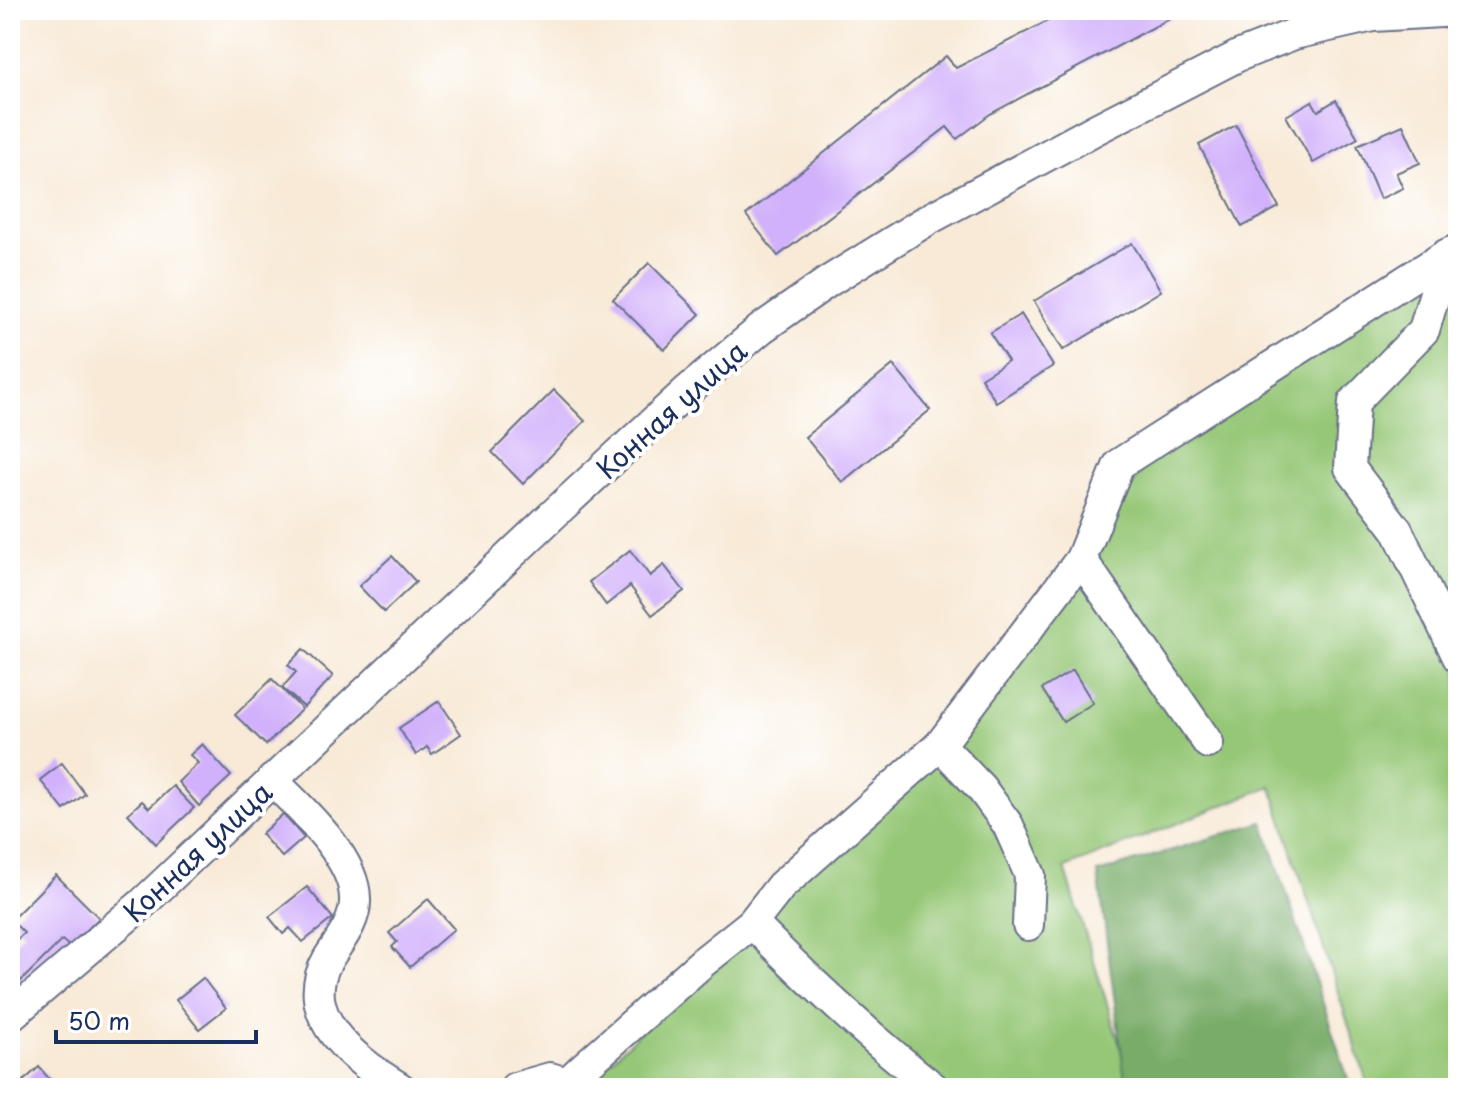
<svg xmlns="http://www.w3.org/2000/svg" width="1468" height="1098" font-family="'Playpen Sans',sans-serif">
<rect width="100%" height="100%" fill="#fff"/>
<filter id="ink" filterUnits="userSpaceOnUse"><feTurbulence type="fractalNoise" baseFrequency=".0125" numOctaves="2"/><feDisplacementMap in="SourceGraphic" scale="16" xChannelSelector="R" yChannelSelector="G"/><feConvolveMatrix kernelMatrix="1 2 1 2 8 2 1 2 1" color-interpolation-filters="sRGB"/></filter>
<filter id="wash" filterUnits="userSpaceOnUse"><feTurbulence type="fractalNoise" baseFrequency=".006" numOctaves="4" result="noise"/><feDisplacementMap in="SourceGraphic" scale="32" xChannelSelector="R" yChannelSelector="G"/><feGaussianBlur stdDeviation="1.8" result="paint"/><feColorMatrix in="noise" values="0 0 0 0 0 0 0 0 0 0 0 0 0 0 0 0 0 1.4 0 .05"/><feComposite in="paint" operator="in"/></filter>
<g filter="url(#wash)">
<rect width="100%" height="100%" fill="#f8ead7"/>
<path fill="#96c777" stroke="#587b6a" stroke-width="2" d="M1458,259V1088H1369L1271,786L1065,868L1133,1088H582L785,892L942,757L1149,460Z"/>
<path fill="#78ac68" stroke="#4a6e63" stroke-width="2" d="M1263,822L1351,1088H1126L1098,873Z"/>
<g id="blocks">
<g fill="#d1b1fb">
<path d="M1069,10H1186L990,114L957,139L947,127L778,256L746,215L946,56L956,68Z"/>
<path d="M1336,100L1358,138L1313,163L1286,116L1312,101L1318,111Z"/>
<path d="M1236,125L1279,207L1242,227L1199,145Z"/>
<path d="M1403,125L1420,163L1396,173L1403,188L1380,199L1357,145Z"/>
<path d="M1132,243L1161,291L1063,350L1034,301Z"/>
<path d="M649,263L700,314L664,350L613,299Z"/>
<path d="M1021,314L1053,366L996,402L981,378L1008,361L990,333Z"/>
<path d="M893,365L930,410L842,482L805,437Z"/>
<path d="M554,390L585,421L523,484L492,452Z"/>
<path d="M630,550L650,576L664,565L684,591L652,615L630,586L606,605L589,582Z"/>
<path d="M392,556L416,582L384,612L359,586Z"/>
<path d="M303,649L333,676L304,707L282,688L296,672L288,665Z"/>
<path d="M1073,670L1093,703L1063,722L1042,689Z"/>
<path d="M272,679L302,709L266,745L235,715Z"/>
<path d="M439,701L461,734L432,754L427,747L416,755L399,728Z"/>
<path d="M202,744L231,776L199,806L178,782L198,763L190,755Z"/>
<path d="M62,763L85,794L64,810L40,780Z"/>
<path d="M173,786L194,808L156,844L128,814L142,801L149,808Z"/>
<path d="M283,814L304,838L282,857L261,834Z"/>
<path d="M56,875L99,918L70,947L62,940L16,986L10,980V946L24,933L11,920Z"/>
<path d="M307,887L333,918L303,942L290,928L283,934L269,917Z"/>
<path d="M428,899L454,929L410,967L392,947L397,942L389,933Z"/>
<path d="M203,978L226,1008L199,1029L176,1000Z"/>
<path d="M39,1067L57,1088H23L20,1084Z"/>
</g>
</g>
</g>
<g filter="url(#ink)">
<use href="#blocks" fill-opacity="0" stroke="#687088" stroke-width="2"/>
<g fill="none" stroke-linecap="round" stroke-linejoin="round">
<g stroke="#687088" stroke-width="34">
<g id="minor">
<path d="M1452,252L1446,255L1424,330L1354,402L1350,468L1397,530L1458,657"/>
<path d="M1208,743L1081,559L1119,464L1446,255"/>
<path d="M272,780C300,808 355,857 355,899C356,922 339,941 328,959C295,1016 356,1061 400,1088"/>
<path d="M1028,925L1030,875L1008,825L981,788L940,745L1081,559"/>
<path d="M10,1016L142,904L557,511L687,391L762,328L829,281L929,219L1096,129L1238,56L1294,34L1373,16L1458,11"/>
<path d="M515,1088L550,1078L567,1083L565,1088"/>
<path d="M574,1088L567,1083L584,1067L703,962L752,923"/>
<path d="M934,1088C869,1037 810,982 752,923L781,886L940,745"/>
</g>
</g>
<use href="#minor" stroke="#fff" stroke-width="30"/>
</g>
</g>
<g text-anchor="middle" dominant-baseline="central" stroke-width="8" stroke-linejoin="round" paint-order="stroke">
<g font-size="28" fill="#1b2f5e" stroke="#fff">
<text transform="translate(671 409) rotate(-42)">Конная улица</text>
<text transform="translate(197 851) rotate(-43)">Конная улица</text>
</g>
</g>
<rect width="1468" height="1098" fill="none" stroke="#fff" stroke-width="40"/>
<path d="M56 1030v12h200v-12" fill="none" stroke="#1b2f5e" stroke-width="4"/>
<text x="68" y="1030" font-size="24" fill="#1b2f5e" stroke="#ffffff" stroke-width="6" paint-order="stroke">50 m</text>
</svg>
